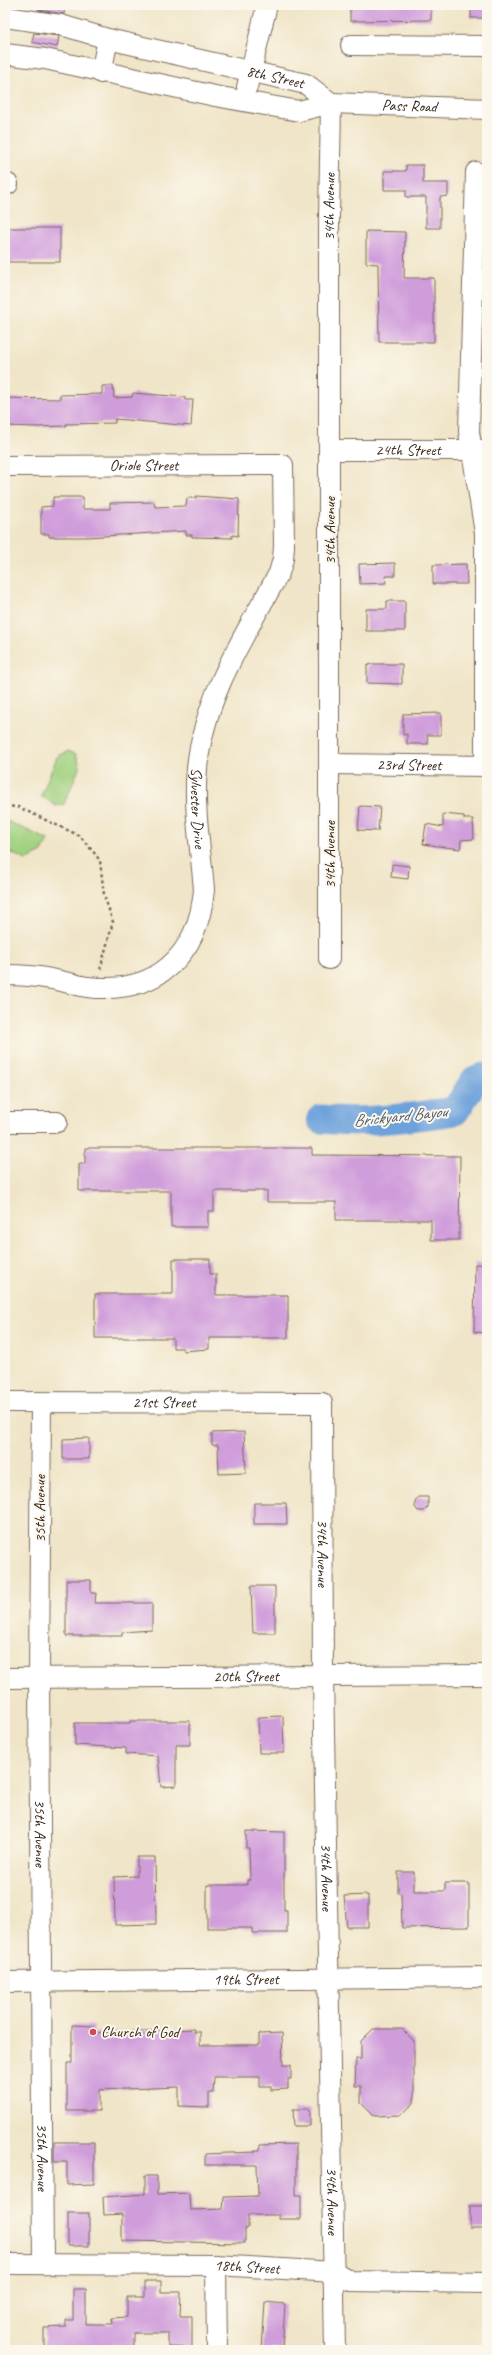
<svg xmlns="http://www.w3.org/2000/svg" width="492" height="2355" font-family="Caveat,sans-serif">
<rect width="100%" height="100%" fill="#fbf7ec"/>
<filter id="ink" filterUnits="userSpaceOnUse"><feTurbulence type="fractalNoise" baseFrequency=".025" numOctaves="2"/><feDisplacementMap in="SourceGraphic" scale="8" xChannelSelector="R" yChannelSelector="G"/><feConvolveMatrix kernelMatrix="1 2 1 2 8 2 1 2 1" color-interpolation-filters="sRGB"/></filter>
<filter id="wash" filterUnits="userSpaceOnUse"><feTurbulence type="fractalNoise" baseFrequency=".012" numOctaves="4" result="noise"/><feDisplacementMap in="SourceGraphic" scale="16" xChannelSelector="R" yChannelSelector="G"/><feGaussianBlur stdDeviation="0.9" result="paint"/><feColorMatrix in="noise" values="0 0 0 0 0 0 0 0 0 0 0 0 0 0 0 0 0 1.4 0 .05"/><feComposite in="paint" operator="in"/></filter>
<g filter="url(#wash)">
<rect width="100%" height="100%" fill="#f0e5c8"/>
<g fill="#a1d280" stroke="#6e7e4f">
<path d="M68,751L76,754L80,766L64,804L56,806L41,796L57,757Z"/>
<path d="M5,820L48,840L42,852L26,860L5,850Z"/>
</g>
<g fill="none" stroke-linecap="round" stroke-linejoin="round">
<path stroke="#6ea2db" stroke-width="29" d="M321,1119C365,1124 411,1117 455,1111L475,1080L487,1076"/>
</g>
<g id="blocks">
<g fill="#d09ddb">
<path d="M39,5H65L64,14L38,10Z"/>
<path d="M350,5H431V20L350,21Z"/>
<rect x="471" y="5" width="16" height="13"/>
<path d="M34,33L59,36L57,47L32,42Z"/>
<path d="M406,165H423V183H448V196L440,197V228H426V197H406V190H384V171H406Z"/>
<rect x="5" y="228" width="55" height="34"/>
<path d="M366,231L405,232L404,278H434V342H379L378,264L366,263Z"/>
<path d="M102,386H113L114,398L132,397L133,393L185,397V400H193L191,426L115,419V423L66,424V426L36,427L5,426V398L60,399V395L102,394Z"/>
<path d="M196,496L239,499L238,536L232,535V538L192,537V535H186V531L87,537H49V534H41V507L53,506V497H83V509H110V503L154,502L155,507L186,506L187,498H196Z"/>
<path d="M395,563V576H385L386,583L360,584L359,564Z"/>
<path d="M466,564L467,584H433V565Z"/>
<path d="M387,601H405V631H366V609H387Z"/>
<path d="M371,664H402V684L367,683V666Z"/>
<path d="M441,713V735H427L428,744H407V734L403,735V714Z"/>
<path d="M360,806L380,807L378,831L358,830Z"/>
<path d="M443,814L464,816V819H473L474,839L461,840L460,849L423,844L426,824L443,827Z"/>
<path d="M392,864L409,866L408,879L391,877Z"/>
<path d="M85,1148H312V1155L460,1156L459,1240H431V1220H336V1202H267V1191H214V1211H208V1227H171V1191H79V1164H85Z"/>
<path d="M173,1259H210V1274H216V1295H288V1338H209V1349L183,1351V1348H173V1338H95V1294H173Z"/>
<path d="M475,1264L487,1265V1333L474,1332Z"/>
<path d="M244,1432L246,1473L219,1474L218,1445H212V1433Z"/>
<path d="M89,1438V1459H63V1439Z"/>
<path d="M418,1497H428V1507L424,1511H418L415,1507V1501Z"/>
<path d="M254,1503H286L287,1524H254Z"/>
<path d="M66,1580H91V1593H96L95,1603H152V1630L122,1632V1636H66Z"/>
<path d="M251,1586H275V1633H253Z"/>
<path d="M283,1716L284,1753H259L258,1717Z"/>
<path d="M130,1721H190V1745H176V1786L161,1787L158,1756L126,1754V1748L75,1745V1723H130Z"/>
<path d="M246,1831L284,1832V1910H287V1933H252V1928H207V1885H247V1880H250L249,1848H246Z"/>
<path d="M137,1857H155L156,1924L115,1925L114,1877L137,1876Z"/>
<path d="M398,1872H414V1891H445V1883H469V1927L402,1928L401,1893H398Z"/>
<path d="M368,1895V1927H347L344,1896Z"/>
<path d="M72,2025L94,2026L93,2033L194,2029V2032H200V2045H259V2034L282,2033L283,2065H291V2079H288V2089L271,2090V2086H260V2077H214L213,2093H209V2107L179,2106V2087L99,2090V2111H67V2063H72Z"/>
<path d="M373,2029H402L414,2041V2103L401,2115L374,2116L361,2103V2086H355L356,2059H361V2041Z"/>
<path d="M293,2109H310V2126H294Z"/>
<path d="M54,2142H94V2184L67,2185V2162H54Z"/>
<path d="M296,2144V2195H301V2219H279V2215H248V2228L245,2229V2243L122,2241V2214L104,2215L103,2197L145,2194V2176H157V2194L189,2193L190,2210L223,2209L224,2197L258,2196L257,2165H205V2154L255,2152V2150H260V2145Z"/>
<rect x="470" y="2206" width="17" height="22"/>
<rect x="68" y="2213" width="21" height="33"/>
<path d="M145,2281H161V2292H181L180,2316H192V2348L168,2347V2333H134V2348L44,2349V2328L66,2327V2320H73V2289H86V2324H113L112,2318L127,2317V2297H145Z"/>
<path d="M265,2302L285,2304L282,2350H262Z"/>
</g>
</g>
</g>
<g filter="url(#ink)">
<use href="#blocks" fill-opacity="0" stroke="#7a6b5a" stroke-width="1"/>
<g fill="none" stroke-linecap="round" stroke-linejoin="round">
<g stroke="#7a6b5a" stroke-width="22">
<g id="minor">
<path id="s1" d="M5,17L61,25L108,39L306,84L331,103"/>
<path d="M351,45L487,46"/>
<path id="s2" d="M5,54L45,59L215,96L299,111L331,103L487,109"/>
<path d="M101,73L108,39"/>
<path d="M247,87L267,5"/>
<path d="M476,172L469,432L485,533V766"/>
<path d="M5,184H8"/>
<path id="s3" d="M330,450H487"/>
<path id="s4" d="M5,466L283,465L284,546L283,559L279,573C245,635 204,696 197,768C193,808 201,850 204,890C198,957 155,995 87,987C75,985 63,981 51,979C36,976 20,975 5,975"/>
<path id="s5" d="M330,764L487,766"/>
<path id="s6" d="M329,959V217L331,103"/>
<path d="M5,1122H57"/>
<path id="s7" d="M5,1402L322,1403L323,1675L335,2350"/>
<path id="s8" d="M41,1403L39,1678L43,2264"/>
<path id="s9" d="M5,1678L487,1675"/>
<path id="s10" d="M5,1982L487,1977"/>
<path id="s11" d="M5,2264L216,2265L335,2272L350,2281L487,2283"/>
<path d="M216,2265L217,2350"/>
</g>
</g>
<path stroke="#7a6b5a" stroke-width="2.5" stroke-dasharray="3 3" stroke-linecap="butt" d="M5,806L18,807L80,836L96,855L100,861L104,895L113,922L100,970"/>
<use href="#minor" stroke="#fff" stroke-width="20"/>
</g>
</g>
<circle fill="#d1495b" stroke="#fbf7ec" stroke-width="1.5" cx="93" cy="2032" r="4"/>
<g text-anchor="middle" dominant-baseline="central" stroke-width="4" stroke-linejoin="round" paint-order="stroke">
<g font-size="16" fill="#3b2a1e" stroke="#fbf7ec">
<text stroke="none"><textPath href="#s1" startOffset="277">8th Street</textPath></text>
<text stroke="none"><textPath href="#s2" startOffset="411">Pass Road</textPath></text>
<text stroke="none"><textPath href="#s6" startOffset="752">34th Avenue</textPath></text>
<text stroke="none"><textPath href="#s3" startOffset="78">24th Street</textPath></text>
<text stroke="none"><textPath href="#s4" startOffset="139">Oriole Street</textPath></text>
<text transform="translate(330 531) rotate(-90)">34th Avenue</text>
<text stroke="none"><textPath href="#s5" startOffset="79">23rd Street</textPath></text>
<text stroke="none"><textPath href="#s4" startOffset="640">Sylvester Drive</textPath></text>
<text transform="translate(330 855) rotate(-90)">34th Avenue</text>
<text stroke="none"><textPath href="#s7" startOffset="159">21st Street</textPath></text>
<text transform="translate(40 1509) rotate(-90)">35th Avenue</text>
<text stroke="none"><textPath href="#s7" startOffset="467">34th Avenue</textPath></text>
<text stroke="none"><textPath href="#s9" startOffset="241">20th Street</textPath></text>
<text stroke="none"><textPath href="#s8" startOffset="430">35th Avenue</textPath></text>
<text stroke="none"><textPath href="#s7" startOffset="791">34th Avenue</textPath></text>
<text stroke="none"><textPath href="#s10" startOffset="241">19th Street</textPath></text>
<text stroke="none"><textPath href="#s8" startOffset="754">35th Avenue</textPath></text>
<text stroke="none"><textPath href="#s7" startOffset="1115">34th Avenue</textPath></text>
<text stroke="none"><textPath href="#s11" startOffset="242">18th Street</textPath></text>
</g>
<g font-size="16" fill="#3b2a1e" stroke="#fbf7ec" text-anchor="start">
<text x="101" y="2032">Church of God</text>
</g>
<g font-size="17" font-style="italic" fill="#4f5a6a" stroke="#fbf7ec">
<text transform="translate(400 1116) rotate(-6)">Brickyard Bayou</text>
</g>
</g>
<rect width="492" height="2355" fill="none" stroke="#fbf7ec" stroke-width="20"/>
</svg>
